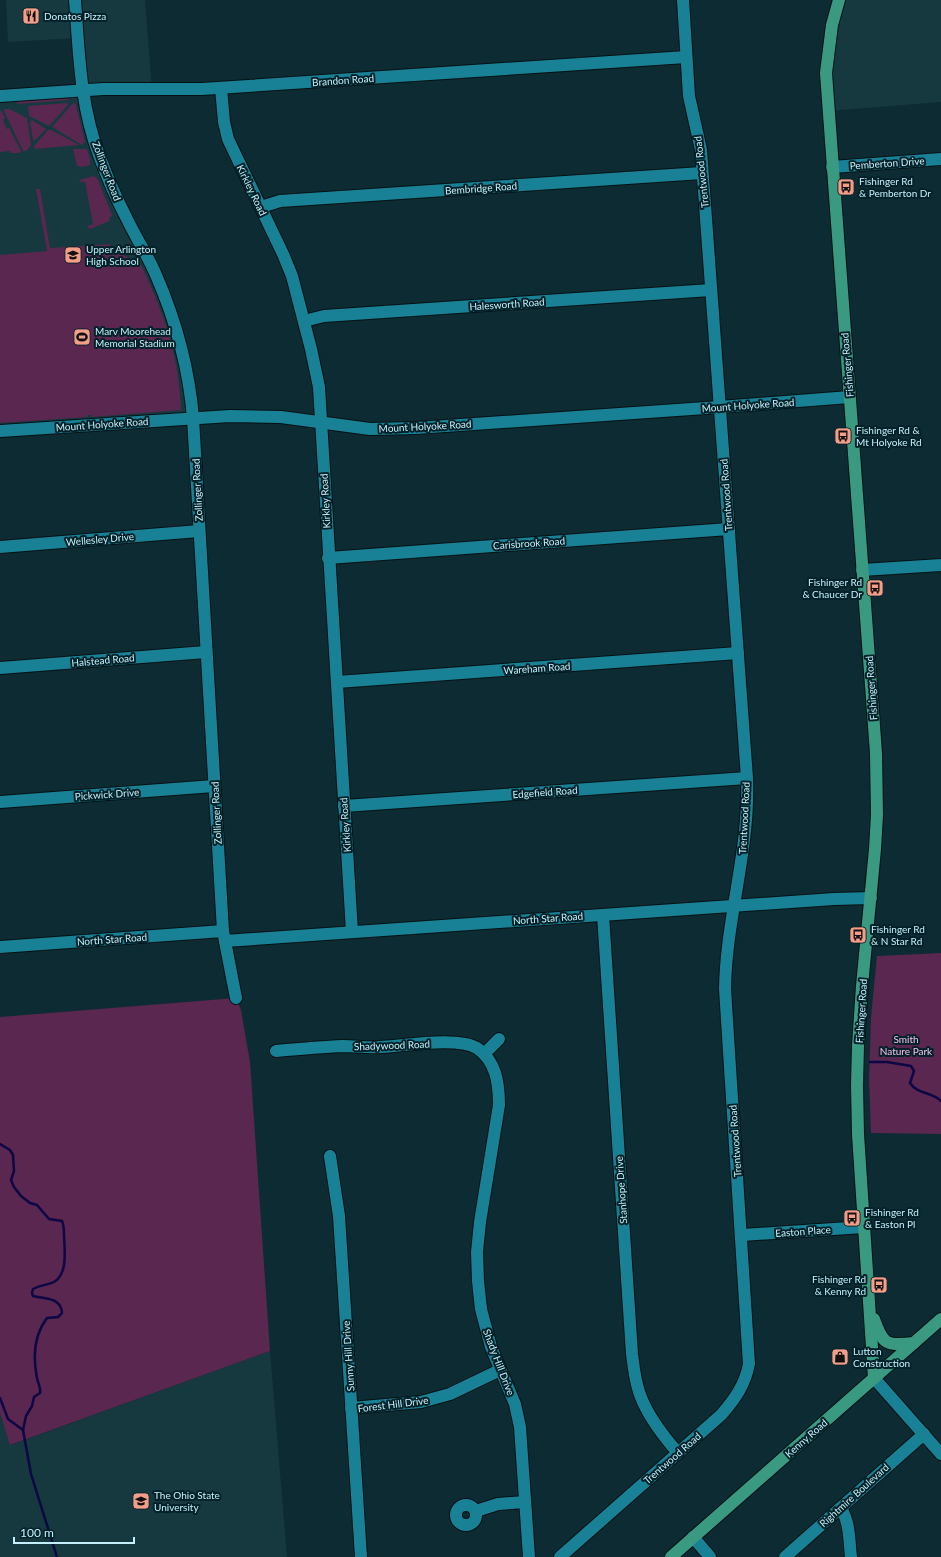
<svg xmlns="http://www.w3.org/2000/svg" width="941" height="1557" font-family="Lato,sans-serif">
<rect width="100%" height="100%" fill="#0d2b32"/>
<g fill="#16383f">
<path d="M6,0H145L152,90H83L88,116L165,295L193,418L0,431V96L82,90L77,38L8,42Z"/>
<path d="M839,0H941V102L828,111Z"/>
<path d="M270,1351L287,1557H0V1413L11,1445Z"/>
</g>
<g fill="#592750">
<path d="M18,98L32,100L68,98L69,100L17,104L16,99Z"/>
<path d="M74,102L76,105L85,142L82,145L52,127Z"/>
<path d="M67,103L68,105L49,126L29,116L28,106Z"/>
<path d="M0,109L5,118L3,120L7,129L9,128L21,151L20,153H11L10,151L0,152Z"/>
<path d="M5,109H9L27,118L31,145L26,151H23L4,111Z"/>
<path d="M32,120L46,129L34,141L33,140L30,122Z"/>
<path d="M48,130H51L79,145L35,149L34,146Z"/>
<path d="M73,149H87L90,159V165L82,167L77,166Z"/>
<path d="M94,176L98,180L112,215L109,219L110,221L90,229L87,226L93,224L85,182H81L79,180Z"/>
<path d="M36,189H40L50,248L110,244L109,255C119,254 127,253 133,263L137,262L140,263C144,270 147,278 150,285C168,324 180,368 181,410L92,417V415H87L88,417L0,423V255L47,251Z"/>
<path d="M941,953V1134L871,1133L869,1078L871,1017L877,956Z"/>
<path d="M236,998L241,1010L250,1062L270,1351L10,1445L0,1413V1017Z"/>
</g>
<g fill="none" stroke-linecap="round" stroke-linejoin="round">
<g stroke="#0d0745" stroke-width="2.5">
<path d="M870,1062H887L911,1066L914,1071L910,1083C917,1094 932,1092 941,1101"/>
<path d="M0,1144L10,1150L13,1155L14,1171L11,1180L14,1187L21,1196L30,1203L37,1205L49,1219L62,1221C64,1226 64,1229 64,1234C64,1247 69,1273 54,1282C48,1285 40,1285 33,1289L32,1293L33,1296C45,1299 61,1297 62,1313L58,1317L47,1318C34,1335 33,1358 37,1378C38,1384 41,1387 40,1393L34,1397L32,1406L26,1416L23,1430L31,1474L57,1557"/>
<path d="M0,1398L8,1419L23,1430"/>
</g>
<g stroke="#061214" stroke-width="14">
<g id="minor">
<path d="M75,0C79,52 80,105 99,155C107,177 116,198 127,219C136,238 148,256 156,275C176,321 189,369 193,418L223,931L236,998"/>
<path d="M221,88L224,122L228,139L283,254L292,276L311,349L319,387L352,932"/>
<path d="M0,96L103,89H202L686,57"/>
<path d="M832,167L941,159"/>
<path d="M261,207L280,201L702,173"/>
<path d="M304,321L324,316L711,290"/>
<path d="M0,431L230,416L281,417L370,429L416,428L720,407L850,397"/>
<path d="M0,547L199,531"/>
<path d="M328,558L729,529"/>
<path d="M862,570L941,565"/>
<path d="M0,668L206,652"/>
<path d="M337,682L738,653"/>
<path d="M0,802L214,786"/>
<path d="M344,806L747,778"/>
<path d="M603,915L632,1354C634,1370 636,1387 643,1402C651,1420 665,1438 678,1453"/>
<path d="M225,941L834,899L871,898"/>
<path d="M0,947L223,931"/>
<path d="M276,1051C298,1049 321,1047 343,1046C355,1046 367,1048 380,1047C403,1046 457,1036 477,1048C496,1061 499,1083 499,1105L480,1222L477,1252L478,1281L481,1309L491,1347L515,1404L520,1427L529,1557"/>
<path d="M484,1054L499,1039"/>
<path d="M330,1156L339,1216L361,1557"/>
<path d="M742,1235L864,1227"/>
<path d="M874,1378L941,1454"/>
<path d="M351,1408L421,1402L450,1394L500,1370"/>
<circle cx="466" cy="1515" r="10"/>
<path d="M841,1508C850,1523 849,1540 851,1557"/>
<path d="M476,1511L498,1504L525,1502"/>
<path d="M693,1537L710,1557"/>
<path d="M560,1557L721,1415C735,1399 745,1385 749,1364L725,989C726,918 750,850 747,778L701,150L689,96L683,0"/>
<path d="M785,1557L924,1434"/>
</g>
</g>
<g stroke="#061214" stroke-width="14">
<g id="major">
<path d="M839,0L832,25L826,73L876,753L877,815L875,849L862,986L858,1046L857,1085L858,1134L874,1378"/>
<path d="M874,1319C883,1345 886,1346 914,1343"/>
<path d="M671,1557L941,1319"/>
</g>
</g>
<use href="#minor" stroke="#188195" stroke-width="12"/>
<use href="#major" stroke="#3a9a81" stroke-width="12"/>
</g>
<defs>
<g id="restaurant-square" transform="scale(0.9)"><rect x="-9" y="-9" width="18" height="18" rx="4" fill="#f49e88" stroke="#032128"/><path d="M-5-6h1v4h1v-4h1v4h1v-4h1v5L-1.5 .5V6h-2V.5L-5-1ZM5-6V6H3V1.5H1.5Q1.5-4 5-6Z" fill="#111"/></g>
<g id="bus-square" transform="scale(0.9)"><rect x="-9" y="-9" width="18" height="18" rx="4" fill="#f49e88" stroke="#032128"/><path d="M-5-6H5V4H4V6H2V4H-2V6H-4V4H-5ZM-3.5-4V0h7V-4ZM-3.5 1.2v1.5H-2V1.2ZM2 1.2v1.5H3.5V1.2Z" fill="#111"/></g>
<g id="school-square" transform="scale(0.9)"><rect x="-9" y="-9" width="18" height="18" rx="4" fill="#f49e88" stroke="#032128"/><path d="M0-5L7-2L0 1L-7-2ZM-4 1L0 2.5L4 1V4Q0 6-4 4Z" fill="#111"/></g>
<g id="stadium-square" transform="scale(0.9)"><rect x="-9" y="-9" width="18" height="18" rx="4" fill="#f49e88" stroke="#032128"/><path d="M0-5a6.5 5 0 1 0 0 10a6.5 5 0 1 0 0-10ZM-3.5-1.8h7v3.6h-7Z" fill="#111"/></g>
<g id="shop-square" transform="scale(0.9)"><rect x="-9" y="-9" width="18" height="18" rx="4" fill="#f49e88" stroke="#032128"/><path d="M-5-2.5h2.3a2.7 3.5 0 0 1 5.4 0H5L5.5 6h-11ZM-1.5-2.5h3a1.5 2.3 0 0 0-3 0Z" fill="#111"/></g>
<g id="university-square" transform="scale(0.9)"><rect x="-9" y="-9" width="18" height="18" rx="4" fill="#f49e88" stroke="#032128"/><path d="M0-5L7-2L0 1L-7-2ZM-4 1L0 2.5L4 1V4Q0 6-4 4Z" fill="#111"/></g>
</defs>
<g fill-rule="evenodd">
<use href="#restaurant-square" x="31" y="16"/>
<use href="#bus-square" x="846" y="187"/>
<use href="#school-square" x="73" y="255"/>
<use href="#stadium-square" x="82" y="337"/>
<use href="#bus-square" x="843" y="436"/>
<use href="#bus-square" x="875" y="588"/>
<use href="#bus-square" x="858" y="935"/>
<use href="#bus-square" x="852" y="1218"/>
<use href="#bus-square" x="879" y="1285"/>
<use href="#shop-square" x="840" y="1357"/>
<use href="#university-square" x="141" y="1501"/>
</g>
<g text-anchor="middle" dominant-baseline="central" stroke-width="4" stroke-linejoin="round" paint-order="stroke">
<g font-size="10" fill="#c5f0fb" stroke="#032128" text-anchor="start">
<text x="44" y="16">Donatos Pizza</text>
<text x="859" y="181">Fishinger Rd<tspan x="859" dy="12">&amp; Pemberton Dr</tspan></text>
<text x="86" y="249">Upper Arlington<tspan x="86" dy="12">High School</tspan></text>
<text x="95" y="331">Marv Moorehead<tspan x="95" dy="12">Memorial Stadium</tspan></text>
<text x="856" y="430">Fishinger Rd &amp;<tspan x="856" dy="12">Mt Holyoke Rd</tspan></text>
<text x="862" y="582" text-anchor="end">Fishinger Rd<tspan x="862" dy="12">&amp; Chaucer Dr</tspan></text>
<text x="871" y="929">Fishinger Rd<tspan x="871" dy="12">&amp; N Star Rd</tspan></text>
<text x="865" y="1212">Fishinger Rd<tspan x="865" dy="12">&amp; Easton Pl</tspan></text>
<text x="866" y="1279" text-anchor="end">Fishinger Rd<tspan x="866" dy="12">&amp; Kenny Rd</tspan></text>
<text x="853" y="1351">Lutton<tspan x="853" dy="12">Construction</tspan></text>
<text x="154" y="1495">The Ohio State<tspan x="154" dy="12">University</tspan></text>
</g>
<g font-size="10" fill="#c5f0fb" stroke="#032128">
<text transform="translate(343 80) rotate(-4)">Brandon Road</text>
<text transform="translate(887 163) rotate(-4)">Pemberton Drive</text>
<text transform="translate(107 171) rotate(69)">Zollinger Road</text>
<text transform="translate(701 172) rotate(-96)">Trentwood Road</text>
<text transform="translate(481 188) rotate(-4)">Bembridge Road</text>
<text transform="translate(252 190) rotate(64)">Kirkley Road</text>
<text transform="translate(507 304) rotate(-4)">Halesworth Road</text>
<text transform="translate(847 365) rotate(-95)">Fishinger Road</text>
<text transform="translate(748 405) rotate(-4)">Mount Holyoke Road</text>
<text transform="translate(102 424) rotate(-4)">Mount Holyoke Road</text>
<text transform="translate(425 426) rotate(-3)">Mount Holyoke Road</text>
<text transform="translate(197 490) rotate(-93)">Zollinger Road</text>
<text transform="translate(726 495) rotate(-94)">Trentwood Road</text>
<text transform="translate(325 501) rotate(-93)">Kirkley Road</text>
<text transform="translate(100 539) rotate(-5)">Wellesley Drive</text>
<text transform="translate(529 543) rotate(-4)">Carisbrook Road</text>
<text transform="translate(103 660) rotate(-5)">Halstead Road</text>
<text transform="translate(537 668) rotate(-4)">Wareham Road</text>
<text transform="translate(871 688) rotate(-94)">Fishinger Road</text>
<text transform="translate(545 792) rotate(-4)">Edgefield Road</text>
<text transform="translate(107 794) rotate(-4)">Pickwick Drive</text>
<text transform="translate(216 813) rotate(-93)">Zollinger Road</text>
<text transform="translate(744 818) rotate(-87)">Trentwood Road</text>
<text transform="translate(345 825) rotate(-94)">Kirkley Road</text>
<text transform="translate(548 918) rotate(-4)">North Star Road</text>
<text transform="translate(112 939) rotate(-4)">North Star Road</text>
<text transform="translate(861 1011) rotate(-86)">Fishinger Road</text>
<text transform="translate(392 1045) rotate(-2)">Shadywood Road</text>
<text transform="translate(735 1141) rotate(-94)">Trentwood Road</text>
<text transform="translate(621 1190) rotate(-94)">Stanhope Drive</text>
<text transform="translate(803 1231) rotate(-4)">Easton Place</text>
<text transform="translate(348 1356) rotate(-94)">Sunny Hill Drive</text>
<text transform="translate(499 1362) rotate(69)">Shady Hill Drive</text>
<text transform="translate(393 1404) rotate(-7)">Forest Hill Drive</text>
<text transform="translate(806 1438) rotate(-41)">Kenny Road</text>
<text transform="translate(672 1458) rotate(-41)">Trentwood Road</text>
<text transform="translate(854 1495) rotate(-42)">Rightmire Boulevard</text>
</g>
<g font-size="10" fill="#f9c2ec" stroke="#032128">
<text x="906" y="1039">Smith<tspan x="906" dy="12">Nature Park</tspan></text>
</g>
</g>
<path d="M14 1537v6h120v-6" fill="none" stroke="#c5f0fb" stroke-width="2"/>
<text x="20" y="1537" font-size="12" fill="#c5f0fb" stroke="#032128" stroke-width="3" paint-order="stroke">100 m</text>
</svg>
